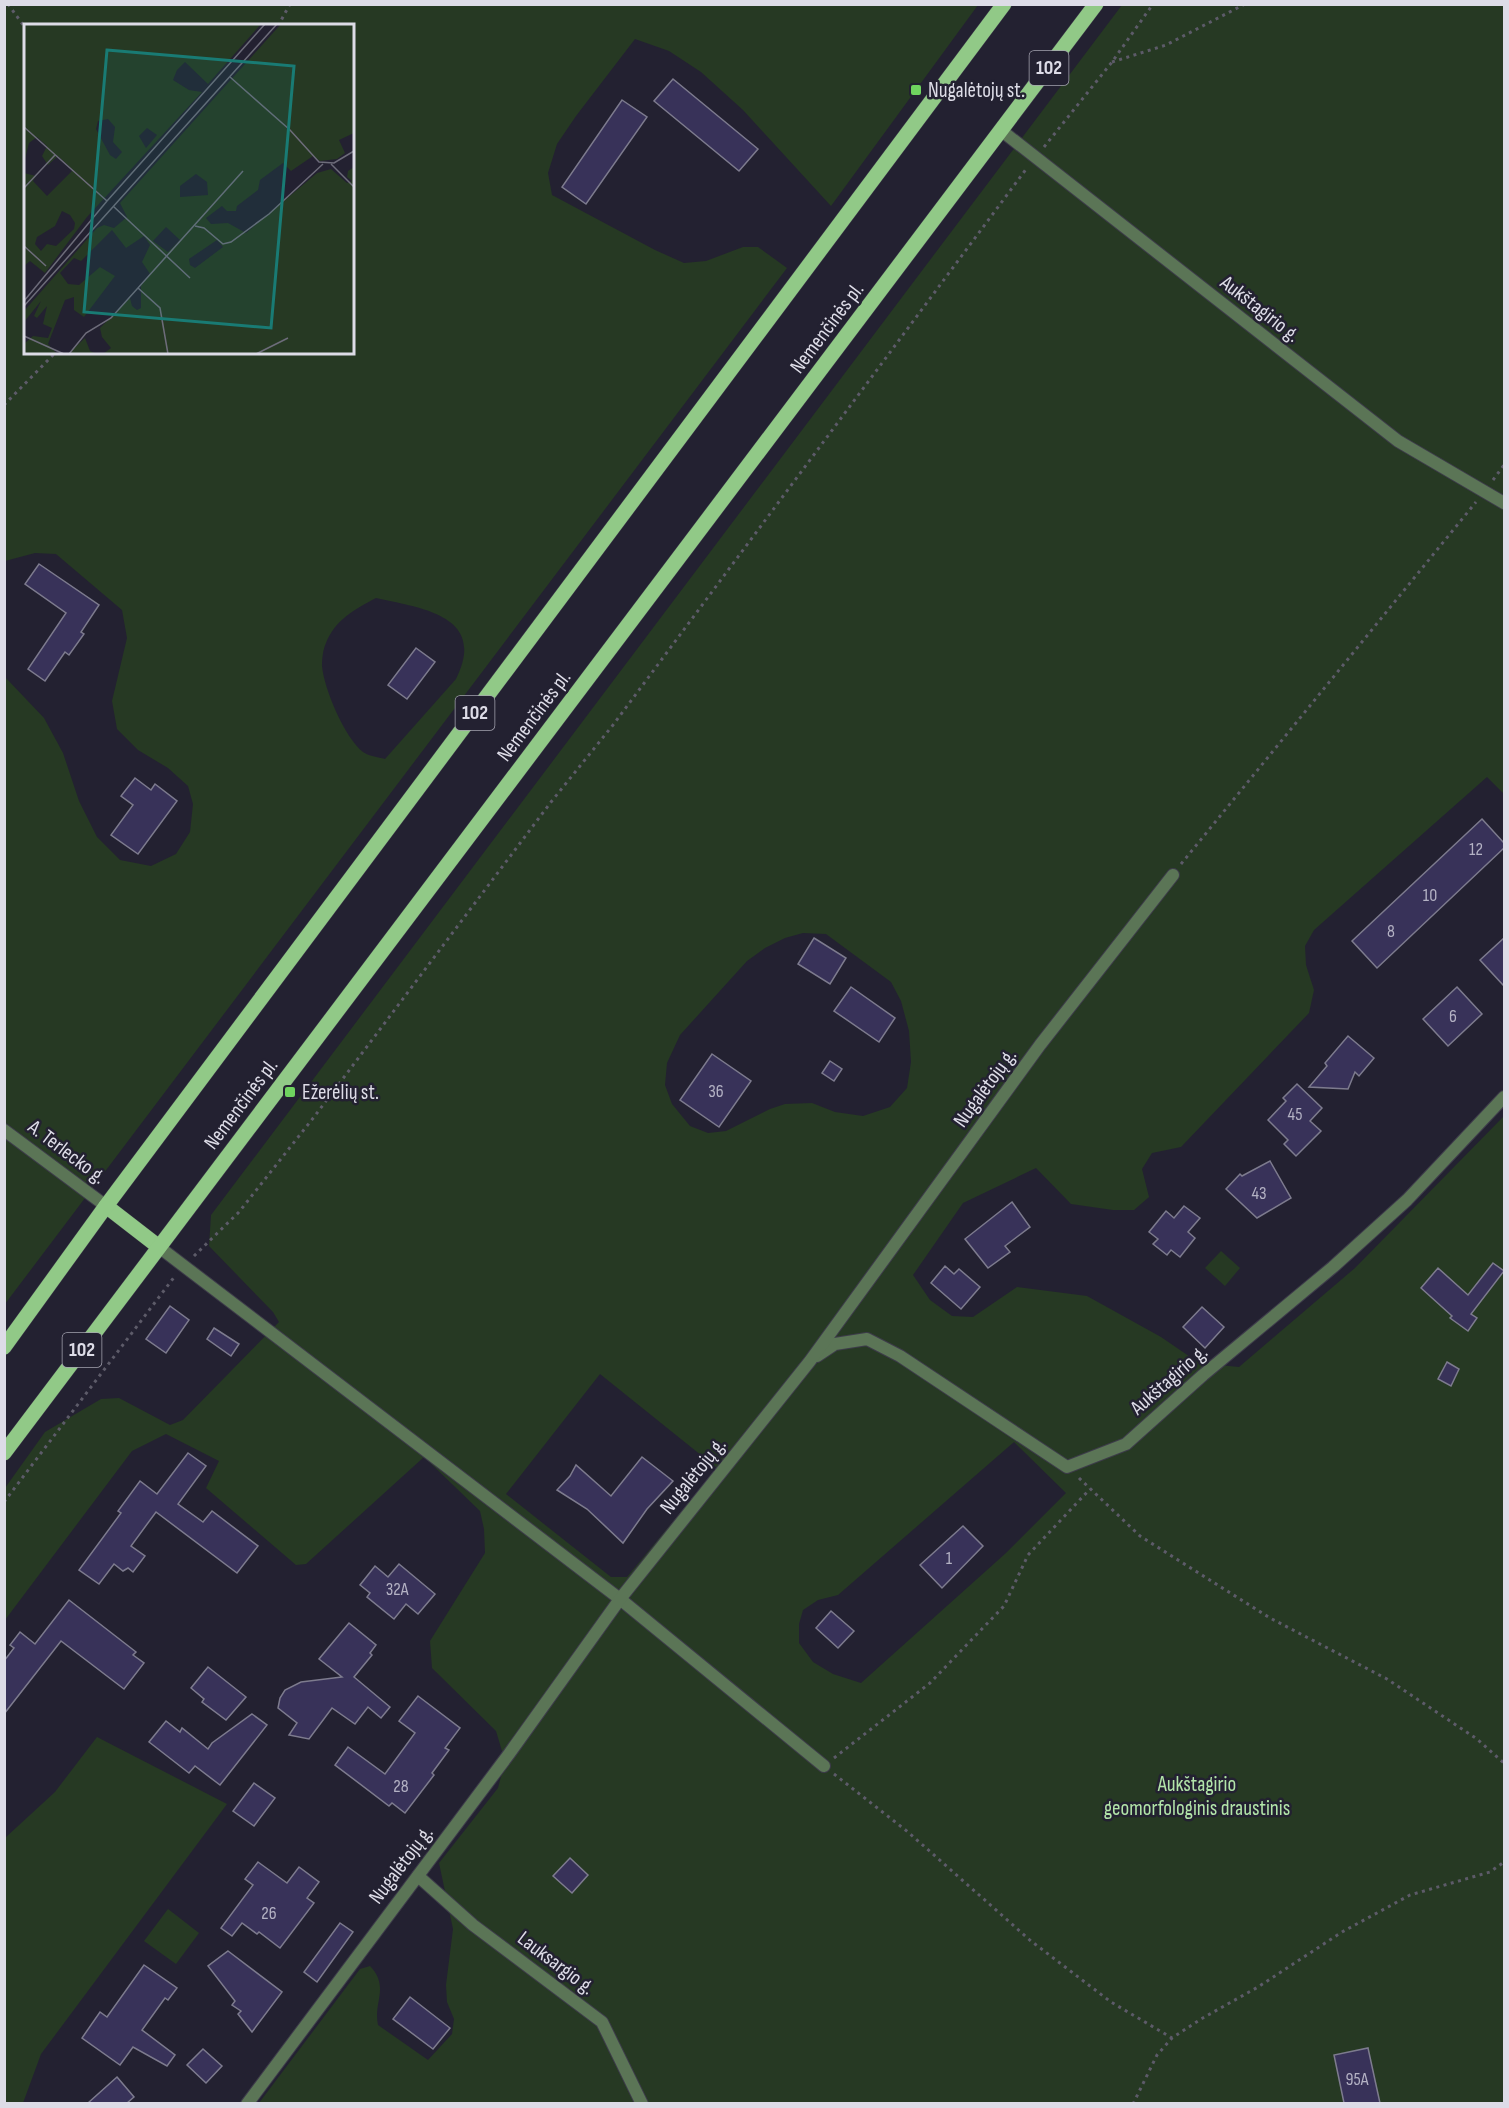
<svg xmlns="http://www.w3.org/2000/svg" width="1509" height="2108" font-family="'Sofia Sans Condensed',sans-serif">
<rect width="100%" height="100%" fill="#232131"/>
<g fill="#263923" fill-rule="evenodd">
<path d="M5,5H978L831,206L743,110L701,72L669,51L635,39L576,116L557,144L548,173L552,195L655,250L684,263L706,261L743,247H758L787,268L5,1304V677L44,718L63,753L79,801L97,837L120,860L151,866L176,854L190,832L193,804L188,786L168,768L138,750L117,729L112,701L127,638L122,610L56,554L35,553L5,561ZM26,26H352V352H26ZM376,598C420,608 488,615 456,679L385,759C378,757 368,756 363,752C345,738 324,689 322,666C322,659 323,649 326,643C335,620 355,609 376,598Z"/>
<path d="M1122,5H1504V794L1487,777L1314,930L1305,946L1306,965L1314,990L1309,1013L1181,1147L1152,1153L1142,1169L1149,1197L1134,1210H1113L1071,1204L1036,1168L963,1203L913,1275L930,1300L952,1316L973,1317L1017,1287L1087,1296L1161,1337L1199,1363L1239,1367L1355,1268L1504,1116V2103H259L360,1969L370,1966C390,1987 373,2002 378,2025L428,2060L452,2034L454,2019L447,2002L446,1985L453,1929L439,1863L498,1788L505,1761L496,1731L432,1668L430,1641L485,1553L484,1529L480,1511L424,1457L306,1564L296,1565L206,1488L219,1461L166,1434L132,1451L5,1620V1488L45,1432L101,1399L119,1398L170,1425L183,1420L279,1322L273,1312L209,1246L211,1215ZM803,933L826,934L891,982L901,1001L909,1031L911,1062L907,1088L890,1107L863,1116L835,1112L812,1103L785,1104L770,1109L726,1131L708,1133L690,1126L672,1104L665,1085L667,1063L680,1035L747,961L765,948L785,938ZM600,1374L717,1468L627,1577H611L506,1494ZM1014,1442L1066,1493L1006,1553L861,1683L833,1674L813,1662L799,1643V1624L803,1610L818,1600L838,1595Z"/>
<path d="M1221,1251L1240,1268L1225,1286L1205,1268Z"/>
<path d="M97,1737L227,1804L41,2054L23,2103H5V1838L55,1792Z"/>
<path d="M168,1909L199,1933L176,1964L144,1941Z"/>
</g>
<g fill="#383259" stroke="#7d7b8e" stroke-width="1.5">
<path d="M673,79L758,149L739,171L654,101Z"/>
<path d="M622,100L647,117L586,204L562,187Z"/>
<path d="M39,564L99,605L81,632L84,634L69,655L65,652L45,681L28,669L66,613L25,584Z"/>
<path d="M416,648L435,662L407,699L388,685Z"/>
<path d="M135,778L151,790L155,784L177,801L138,854L111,835L133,805L121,796Z"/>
<path d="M1482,819L1504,843V848L1377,968L1352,941Z"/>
<path d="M814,938L846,958L830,984L798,964Z"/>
<path d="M1504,938V986L1480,960Z"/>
<path d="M851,987L895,1018L879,1042L834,1011Z"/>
<path d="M1457,987L1482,1014L1448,1046L1423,1019Z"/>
<path d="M1348,1036L1374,1058L1359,1076L1355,1072L1348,1089L1309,1087L1327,1066L1325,1063Z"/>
<path d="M712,1054L751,1081L719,1127L680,1100Z"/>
<path d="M830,1061L842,1069L834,1081L822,1073Z"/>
<path d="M1297,1084L1322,1108L1310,1121L1321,1131L1296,1156L1284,1144L1288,1140L1268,1120L1286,1101L1283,1098Z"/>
<path d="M1270,1161L1291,1198L1257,1218L1226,1189L1240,1174L1242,1176Z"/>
<path d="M1012,1202L1030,1227L1005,1246L1010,1252L988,1268L965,1239Z"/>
<path d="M1184,1206L1200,1218L1188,1232L1195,1238L1180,1257L1171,1250L1167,1255L1153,1244L1158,1239L1149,1232L1166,1211L1174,1218Z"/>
<path d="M1493,1263L1504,1271L1471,1314L1477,1318L1468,1331L1450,1318L1452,1316L1421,1288L1438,1268L1468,1295Z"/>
<path d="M945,1266L954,1274L959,1269L980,1287L961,1309L931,1283Z"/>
<path d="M170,1306L189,1320L166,1353L146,1339Z"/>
<path d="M1202,1307L1224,1327L1205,1348L1183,1327Z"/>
<path d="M214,1328L239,1344L231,1356L207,1339Z"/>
<path d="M1447,1362L1459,1369L1451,1386L1438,1379Z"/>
<path d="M188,1453L206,1466L178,1504L203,1522L212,1511L258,1546L237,1573L156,1512L131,1546L145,1556L133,1572L128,1568L123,1571L114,1564L99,1584L79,1570L121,1513L118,1511L140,1481L157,1494Z"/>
<path d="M642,1457L673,1481L647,1509L623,1543L587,1509L557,1490L570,1476L576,1465L611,1496Z"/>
<path d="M963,1526L983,1546L942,1588L920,1565Z"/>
<path d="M399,1564L435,1594L418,1614L406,1604L394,1619L367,1597L370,1593L360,1585L375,1566L388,1577Z"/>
<path d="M69,1600L136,1652L133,1655L144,1663L124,1689L61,1641L4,1714V1661L14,1648L10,1645L20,1632L35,1644Z"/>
<path d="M831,1611L854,1631L838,1648L816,1628Z"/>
<path d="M349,1623L376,1645L370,1653L372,1655L354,1677L390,1707L381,1718L368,1707L355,1724L332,1708L309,1739L289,1735L297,1723L278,1708L280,1698L285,1690L301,1682L342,1677L319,1659Z"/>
<path d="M208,1667L246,1697L226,1720L202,1702L204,1699L191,1688Z"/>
<path d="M418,1696L460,1728L445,1748L449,1750L432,1773L434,1775L405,1813L392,1803L389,1806L335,1765L348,1747L385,1774L415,1733L399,1721Z"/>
<path d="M252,1714L267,1725L220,1785L195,1766L189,1773L149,1742L166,1721L180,1732L182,1728L208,1749L212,1743Z"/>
<path d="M254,1783L275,1798L254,1826L233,1811Z"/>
<path d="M570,1858L588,1875L572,1893L553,1876Z"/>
<path d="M258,1862L287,1883L299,1867L319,1882L307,1898L314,1903L280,1948L259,1932L257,1934L242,1923L232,1936L221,1928L253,1885L245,1879Z"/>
<path d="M340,1923L353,1932L317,1982L304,1972Z"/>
<path d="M228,1951L282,1992L252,2032L238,2014L241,2011L232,2005L235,2001L208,1966Z"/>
<path d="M144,1965L177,1988L168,2000L165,1998L142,2030L175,2055L167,2066L133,2047L120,2065L82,2038L100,2012L107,2017Z"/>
<path d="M410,1997L450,2028L433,2049L393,2019Z"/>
<path d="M1368,2048L1380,2103H1344L1334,2055Z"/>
<path d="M203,2049L222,2066L206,2083L187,2065Z"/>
<path d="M117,2077L134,2097L127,2103H88Z"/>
</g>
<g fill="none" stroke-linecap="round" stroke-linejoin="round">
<g stroke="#3d3b4a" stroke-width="14">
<g id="minor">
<path d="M1002,131L1398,441L1504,503"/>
<path d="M4,1130L106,1206"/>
<path d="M159,1247L620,1599L824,1766"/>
<path d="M817,1356L835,1344L867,1339L900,1356L1067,1467L1126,1444L1203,1375L1333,1267L1407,1200L1504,1097"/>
<path d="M418,1876L473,1925L602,2022L642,2104"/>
<path d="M247,2104L509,1754L620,1599L810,1361L1040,1045L1173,875"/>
</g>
</g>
<g stroke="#3d3b4a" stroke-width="16">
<g id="primary">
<path d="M106,1206L159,1247"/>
<path d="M4,1347L106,1206L1004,4"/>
<path d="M4,1453L1096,4"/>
</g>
</g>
<g stroke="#5d5b69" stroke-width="3" stroke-dasharray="3 4.5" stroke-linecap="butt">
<path d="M8,4L26,29"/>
<path d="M278,26L290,4"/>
<path d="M1112,62L1166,45L1245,4"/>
<path d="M1044,147L1112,62L1153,4"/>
<path d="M4,405L56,352"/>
<path d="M1493,480L1504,465"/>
<path d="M1181,864L1476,502"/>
<path d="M194,1256L239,1212L314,1117L551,802L613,725L1027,168"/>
<path d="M1079,1478L1140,1536L1270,1618L1387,1679L1477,1739L1504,1763"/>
<path d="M4,1502L175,1276"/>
<path d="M834,1758L930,1683L1004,1606L1028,1555L1090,1489"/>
<path d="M834,1774L908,1832L1031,1941L1111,2002L1172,2038"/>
<path d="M1133,2104L1157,2055L1172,2038L1201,2019L1258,1987L1342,1932L1410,1895L1490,1872L1504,1862"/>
</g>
<use href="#minor" stroke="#5b7556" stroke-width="12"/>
<use href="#primary" stroke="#91c987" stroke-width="15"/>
</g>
<g fill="#6fd35f" stroke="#232131" stroke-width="2">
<rect x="910" y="84" width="12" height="12" rx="3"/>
<rect x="284" y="1086" width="12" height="12" rx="3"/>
</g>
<g text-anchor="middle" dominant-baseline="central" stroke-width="5" stroke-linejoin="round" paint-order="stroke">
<g font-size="18" fill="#b4b2c4">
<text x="1476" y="849">12</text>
<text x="1430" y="895">10</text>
<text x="1391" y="931">8</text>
<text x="1453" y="1016">6</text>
<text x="716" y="1091">36</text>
<text x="1295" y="1114">45</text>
<text x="1259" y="1193">43</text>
<text x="949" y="1558">1</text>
<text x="397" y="1589">32A</text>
<text x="401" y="1786">28</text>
<text x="269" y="1913">26</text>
<text x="1357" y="2079">95A</text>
</g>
<g fill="#232131" stroke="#a5a4b0" stroke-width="1.5">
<rect x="1029.5" y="51" width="39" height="34" rx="4.5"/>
<rect x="455.5" y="696" width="39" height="34" rx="4.5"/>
<rect x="62.5" y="1333" width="39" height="34" rx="4.5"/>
</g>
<g font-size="20" font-weight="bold" fill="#dddce7">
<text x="1049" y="68">102</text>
<text x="475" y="713">102</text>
<text x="82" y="1350">102</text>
</g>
<g font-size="21" fill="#dddce7" stroke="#232131" text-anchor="start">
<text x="928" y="90">Nugalėtojų st.</text>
<text x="302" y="1092">Ežerėlių st.</text>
</g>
<g font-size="21" fill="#dddce7" stroke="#232131">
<text transform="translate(1260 309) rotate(38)">Aukštagirio g.</text>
<text transform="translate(827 328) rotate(-53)">Nemenčinės pl.</text>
<text transform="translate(534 716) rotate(-53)">Nemenčinės pl.</text>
<text transform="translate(985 1088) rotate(-54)">Nugalėtojų g.</text>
<text transform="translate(241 1104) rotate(-53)">Nemenčinės pl.</text>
<text transform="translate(67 1152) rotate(37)">A. Terlecko g.</text>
<text transform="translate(1169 1380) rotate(-41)">Aukštagirio g.</text>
<text transform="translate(693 1476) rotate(-51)">Nugalėtojų g.</text>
<text transform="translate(401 1865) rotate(-53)">Nugalėtojų g.</text>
<text transform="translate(556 1963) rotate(37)">Lauksargio g.</text>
</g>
<g font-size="21" fill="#b2e5a9" stroke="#232131">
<text x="1197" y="1784">Aukštagirio<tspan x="1197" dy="24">geomorfologinis draustinis</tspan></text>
</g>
</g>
<g transform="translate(24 24)">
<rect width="330" height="330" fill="#232131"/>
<path d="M0,0H237L184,60L161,38L153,46L149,56L165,66L178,68L63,193L21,249L6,237L0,242V149L12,152L9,157L23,172L49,146L34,132L24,141L18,132L23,122L13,113L5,119L0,139ZM84,95L91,103L89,118L98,128L92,135L86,131L72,105L74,97ZM123,104L133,111L122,124L115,112ZM38,187L46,191L51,199L50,205L32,222L23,220L17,227L11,220L13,213L31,202ZM257,0H330V109L315,116L321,129L313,135L296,137L289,132L267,147L259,139L236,156L234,166L213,182L212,187H203L198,182L182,194L187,200L204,199L222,209L293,149L307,145L323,159L328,157L323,153L324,147L330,143V330H79L87,324L78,313L76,304L106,274L108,282L113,286L117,284V262L126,250L118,238L126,221L120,212L102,224L88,206L57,237L50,234L36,249L44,260L55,261L76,243L91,252L60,293L50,286V273L41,276L24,320L33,330H0V320L9,312L24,314L28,304L19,300L23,282L13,294L10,292L17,277L0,298V287L73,204L80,201L90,204L103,193L96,179ZM172,150L183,158L184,171L156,173V162ZM142,203L156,216L144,228L129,217ZM193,216L199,223L171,244L166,241L165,235ZM61,314L66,327L73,330H44Z" fill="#263923" fill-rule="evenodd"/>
<path fill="none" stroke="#6d6c7a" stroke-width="1.5" d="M206,53L266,106L295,138L310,139L330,127M0,103L83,177M307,140L330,163M0,164L31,131M89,182L166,254M171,202L180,204L199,220L207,218L245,190L299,140M0,222L22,242M114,264L136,284L144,330M0,277L83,177L241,0M0,282L253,0M0,312L40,330M45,330L62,309L87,294L219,147M232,330L264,314"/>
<path fill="#197b74" fill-opacity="0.15" stroke="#197b74" stroke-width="3" d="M83,26L270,42L247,304L60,288Z"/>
<rect width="330" height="330" fill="none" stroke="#dddce7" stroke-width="3"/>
</g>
<rect width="1509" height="2108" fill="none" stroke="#dddce7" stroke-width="12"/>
</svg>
